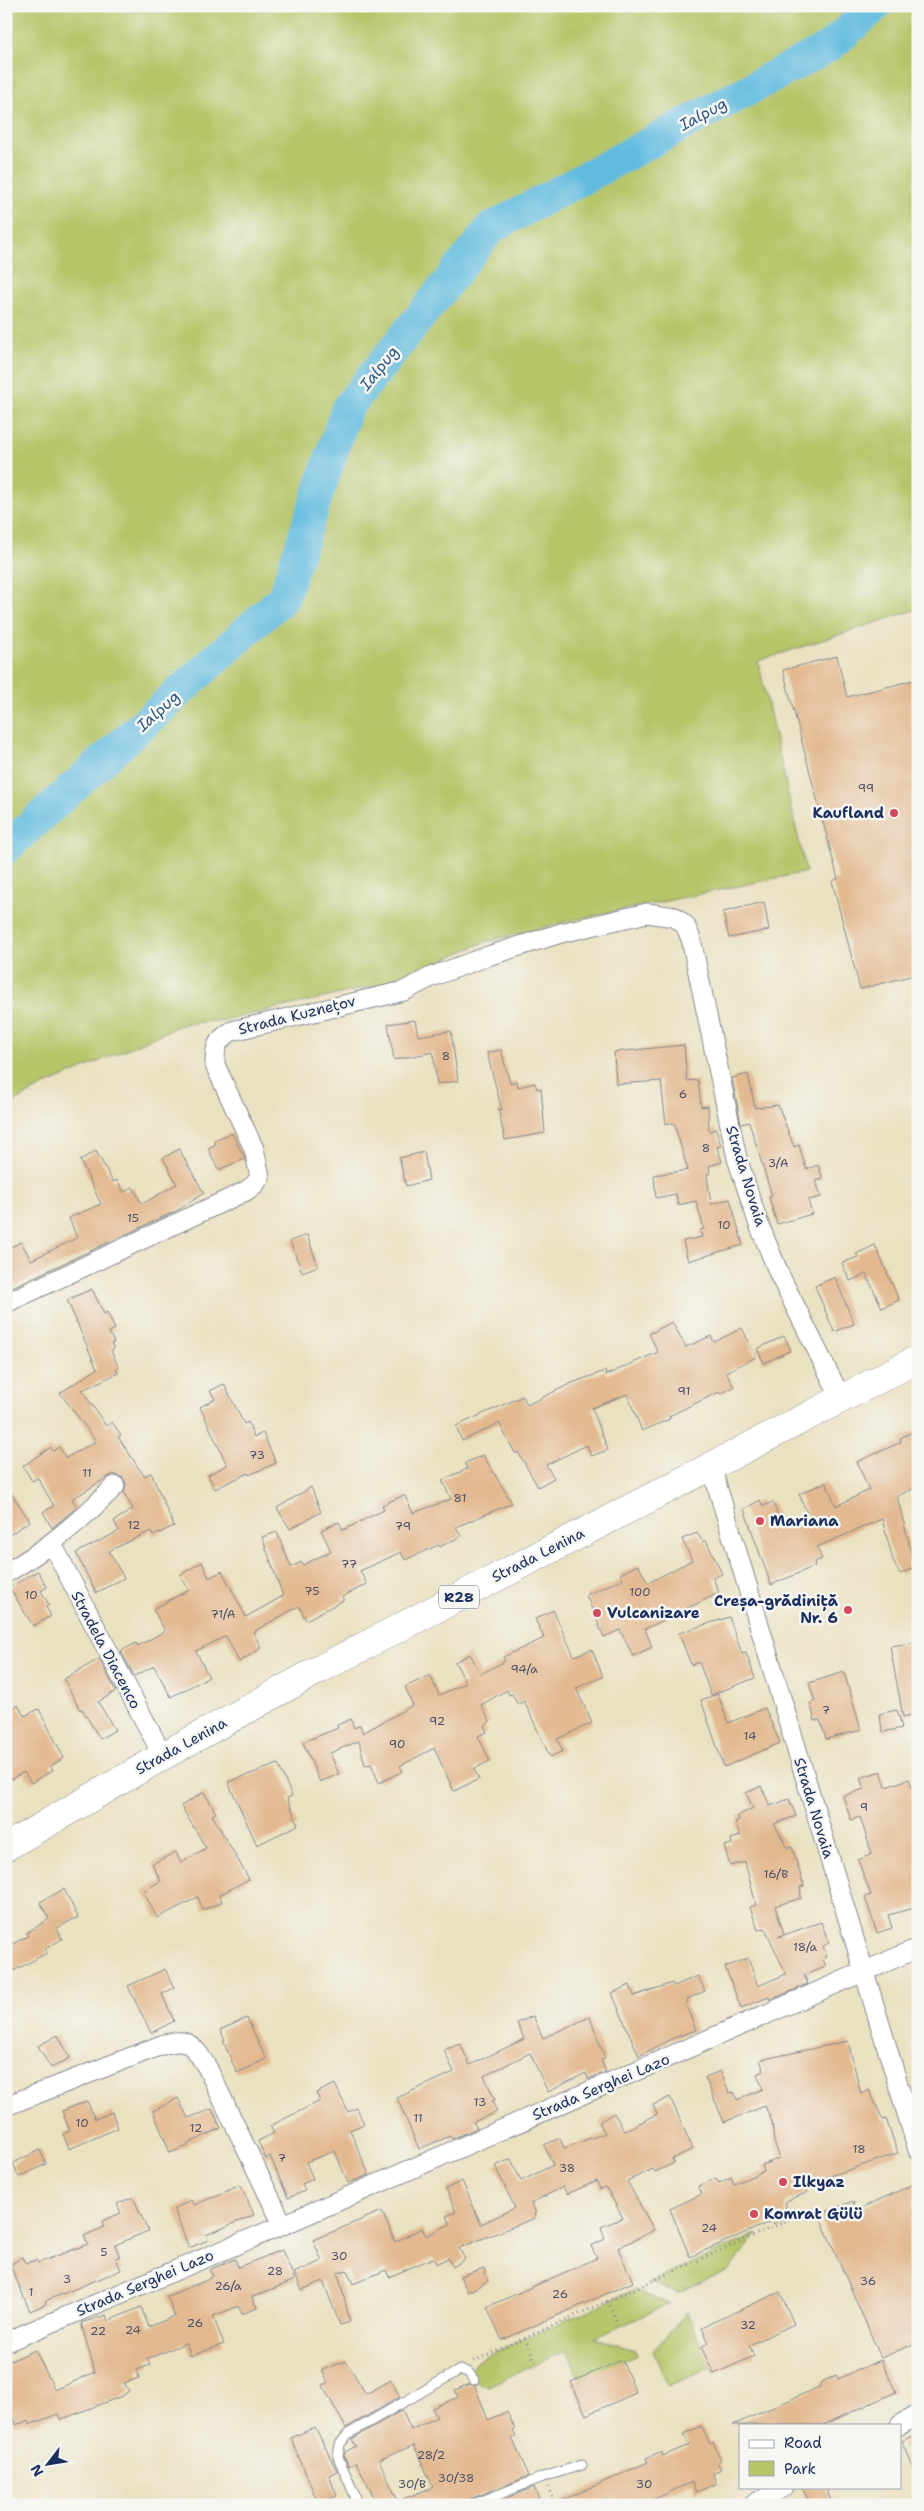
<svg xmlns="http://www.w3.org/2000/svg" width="924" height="2511" font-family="'Shantell Sans',sans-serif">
<rect width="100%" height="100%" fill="#f6f6f2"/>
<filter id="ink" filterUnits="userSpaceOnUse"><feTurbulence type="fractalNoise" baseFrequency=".02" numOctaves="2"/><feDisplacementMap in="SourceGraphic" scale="10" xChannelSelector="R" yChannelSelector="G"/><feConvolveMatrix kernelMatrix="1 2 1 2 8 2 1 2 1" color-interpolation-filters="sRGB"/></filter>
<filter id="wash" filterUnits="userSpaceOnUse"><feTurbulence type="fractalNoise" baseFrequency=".0096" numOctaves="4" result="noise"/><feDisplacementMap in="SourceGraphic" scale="20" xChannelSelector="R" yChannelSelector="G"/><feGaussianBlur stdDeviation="1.12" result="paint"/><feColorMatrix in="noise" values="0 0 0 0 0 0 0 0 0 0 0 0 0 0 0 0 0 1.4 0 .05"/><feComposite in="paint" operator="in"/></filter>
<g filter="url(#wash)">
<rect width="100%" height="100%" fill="#eae1c0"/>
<g fill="#b6c568" stroke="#687a63">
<path d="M6,6H918V609L758,661L806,872L570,921L485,942L389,983L225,1020L183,1024L48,1084L6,1106Z"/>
<path d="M757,2234L729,2270L677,2293L650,2282Z"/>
<path d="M634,2290L669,2304L595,2338L635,2350L637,2355L580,2380L567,2350L488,2386C477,2385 474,2380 471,2371L477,2360Z"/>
<path d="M687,2312L711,2368L668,2386L653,2351Z"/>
</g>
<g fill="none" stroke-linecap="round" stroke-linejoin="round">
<path stroke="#62bbdf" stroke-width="5.5" d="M918,326L916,329L918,335"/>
<path stroke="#62bbdf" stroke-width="32" d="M6,848L283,598L347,408L491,228L830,46L876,6"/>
</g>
<g id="blocks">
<g fill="#e3b990" fill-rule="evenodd">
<path d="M837,656L847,697L918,679V974L860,989L832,881L838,879L783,670Z"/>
<path d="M764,902L769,930L729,938L723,912Z"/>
<path d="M415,1020L418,1036L451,1031L458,1081L437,1084L433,1052L394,1060L388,1024Z"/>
<path d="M684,1045L687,1081L698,1080L701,1107L708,1106L709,1131L716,1129L721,1146L717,1147L722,1162L709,1166L710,1173L707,1174L711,1204L730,1199L743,1245L688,1261L683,1241L702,1237L700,1230L704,1229L696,1201L678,1205L676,1194L656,1198L654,1175L688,1170L674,1123L666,1124L661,1081L616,1084L614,1052Z"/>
<path d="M501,1050L510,1083L517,1081L518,1087L535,1083L537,1089L541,1088L545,1133L505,1140L498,1109L502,1110L487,1053Z"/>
<path d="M748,1074L755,1108L778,1105L794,1147L799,1145L806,1169L818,1165L823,1179L816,1181L821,1197L808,1200L812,1214L777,1224L769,1197L772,1196L749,1122L741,1124L732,1078Z"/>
<path d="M232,1133L245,1159L218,1170L208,1148L215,1145L214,1140Z"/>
<path d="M179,1149L204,1193L178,1210L6,1290V1249L21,1242L31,1260L77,1238L69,1218L101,1204L80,1160L96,1151L113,1182L117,1180L124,1192L133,1187L142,1204L177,1184L163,1158Z"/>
<path d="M424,1152L429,1180L406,1186L399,1158Z"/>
<path d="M307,1235L318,1266L302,1272L290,1241Z"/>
<path d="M875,1245L899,1300L882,1308L866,1274L850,1281L842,1263L858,1257L856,1254Z"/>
<path d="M835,1277L854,1324L834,1332L815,1286Z"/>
<path d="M92,1289L104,1314L107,1312L115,1329L109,1332L114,1343H111L114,1349L111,1351L119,1368L117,1369L118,1373L82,1390L106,1426L112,1422L121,1435L118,1437L144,1476L151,1473L174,1526L153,1536L151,1531L109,1551L124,1578L96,1593L76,1553L119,1531L114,1521L133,1509L124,1493L126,1484L123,1478L113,1474L72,1499L77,1507L52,1528L43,1512L54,1506L38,1478L32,1481L23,1466L51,1447L53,1451L59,1447L66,1458L96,1441L60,1393L97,1369L67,1300Z"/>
<path d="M672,1322L686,1347L711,1336L714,1342L742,1328L756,1357L726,1372L734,1387L720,1394L719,1392L669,1416L670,1419L642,1431L627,1394L592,1408L608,1450L591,1456L587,1445L546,1465L554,1478L538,1487L518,1452L515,1453L499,1423L462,1441L456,1426L523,1396L527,1405L572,1383L605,1371L606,1375L658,1352L649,1334Z"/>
<path d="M784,1336L791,1350L764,1363L757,1349Z"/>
<path d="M224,1384L244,1424L248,1422L254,1437L263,1433L276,1463L249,1475L248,1473L215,1489L208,1475L227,1465L200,1407L215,1399L210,1391Z"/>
<path d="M918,1429V1487L897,1496L915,1567L900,1574L893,1560L882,1519L817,1547L822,1559L814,1562L815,1566L771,1585L744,1509L760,1500L763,1506L773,1502L780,1522L807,1513L799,1494L826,1482L836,1506L869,1490L857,1462L901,1442L900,1438Z"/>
<path d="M483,1455L512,1503L456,1527L461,1536L440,1547L438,1545L405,1560L401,1552L360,1571L367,1584L342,1597L344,1600L306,1620L299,1606L253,1632L261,1648L239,1662L226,1636L196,1651L209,1677L171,1697L154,1666L134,1676L121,1651L136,1643L138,1646L165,1631L153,1609L189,1590L180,1575L202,1562L209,1578L222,1571L246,1617L283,1596L262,1537L277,1532L291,1567L302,1562L303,1565L331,1551L321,1530L339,1522L343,1530L384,1510L382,1505L402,1496H405L413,1513L451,1499L442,1480L467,1469L465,1463Z"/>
<path d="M6,1486L30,1521L6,1537Z"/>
<path d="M311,1487L321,1512L290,1529L277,1508Z"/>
<path d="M697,1533L703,1542L706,1540L722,1574L713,1578L719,1593L645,1629L652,1647L633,1656L620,1630L604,1637L586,1595L623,1579L620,1574L638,1565L648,1583L692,1560L682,1539Z"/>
<path d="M38,1571L47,1587L41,1591L49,1605L46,1607L51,1616L33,1626L9,1587Z"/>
<path d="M553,1610L574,1656L592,1649L603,1677L576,1688L592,1723L557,1739L563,1751L550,1757L524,1701L518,1705L512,1694L509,1695L507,1690L481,1705L490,1722L484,1726L487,1732L478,1736L490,1761L474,1769L479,1779L454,1791L434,1748L400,1766L403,1771L379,1783L371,1764L365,1765L359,1741L330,1753L339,1774L320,1782L303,1742L338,1728L337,1725L351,1719L354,1728L360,1725L363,1733L413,1705L405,1687L430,1675L439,1695L466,1683L455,1662L470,1654L481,1674L505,1661L503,1657L544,1638L535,1619Z"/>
<path d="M729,1617L742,1654L746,1653L755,1678L711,1695L699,1662L691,1665L679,1633Z"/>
<path d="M918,1642V1656L913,1657L918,1677V1713L903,1717L890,1646Z"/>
<path d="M99,1659L116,1691L98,1702L115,1730L100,1739L82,1709L80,1710L64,1679Z"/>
<path d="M844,1672L861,1730L826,1739L820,1720L815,1721L810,1703L815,1701L809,1683Z"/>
<path d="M718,1694L728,1723L765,1708L780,1743L724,1767L701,1700Z"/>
<path d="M18,1705L24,1716L39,1709L64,1758L50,1766L53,1770L31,1783L24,1772L6,1782V1712Z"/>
<path d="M897,1710L902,1728L883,1732L879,1714Z"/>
<path d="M278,1764L292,1796L287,1798L298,1825L257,1845L228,1782Z"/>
<path d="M881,1771L886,1787L909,1779L918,1802V1907L888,1915L892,1928L877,1933L865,1897L871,1895L858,1860L872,1854L860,1817L851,1820L843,1796L864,1789L860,1778Z"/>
<path d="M761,1786L770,1806L789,1799L796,1816L774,1824L788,1848L792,1847L804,1886L800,1887L801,1898L775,1906L784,1934L778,1937L821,1922L829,1943L823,1946L827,1957L823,1959L826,1967L804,1975L808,1984L770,2000L769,1997L741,2008L725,1967L748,1958L758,1986L786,1974L765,1928L758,1930L750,1907L756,1905L745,1862L730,1866L724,1846L732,1844L731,1839L740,1836L735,1822L739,1820L737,1816L753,1808L746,1793Z"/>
<path d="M204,1792L216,1813L212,1815L249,1879L219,1895L222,1902L203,1910L198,1897L157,1918L143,1891L161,1881L152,1864L176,1852L181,1863L206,1848L181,1806Z"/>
<path d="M64,1889L78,1917L57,1928L62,1939L45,1949L47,1953L6,1975V1947L28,1936L26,1933L49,1919L40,1902Z"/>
<path d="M165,1969L174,1988L162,1994L174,2021L151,2033L128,1986Z"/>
<path d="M698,1976L705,1991L687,1999L688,2002L685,2003L696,2030L671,2039L639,2056L612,1993L630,1985L634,1996L672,1983L674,1986Z"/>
<path d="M533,2016L543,2038L590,2017L605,2058L601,2060L606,2072L588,2079L586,2073L548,2092L530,2053L484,2076L495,2100L492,2101L497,2112L473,2122L477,2128L452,2139L450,2136L419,2149L397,2098L454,2072L444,2050L460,2044L470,2065L524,2039L517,2023Z"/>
<path d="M247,2018L266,2059L237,2073L223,2041L225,2040L220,2030Z"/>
<path d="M58,2035L70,2058L51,2068L38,2046Z"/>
<path d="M848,2041L861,2094L869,2090L883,2120L886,2119L898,2153L810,2183L806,2193L786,2201L785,2218L773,2224L772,2221L690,2257L670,2209L702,2194L698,2186L716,2178L719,2183L731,2177L734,2184L764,2171L762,2165L780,2158L774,2142L772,2122L765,2106L724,2122L705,2077L721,2071L729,2093L734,2092L737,2100L763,2089L757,2074L764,2071L760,2060Z"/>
<path d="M335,2084L348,2112L357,2108L364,2124L350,2130L369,2175L348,2183L335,2151L306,2162L313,2179L302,2184L305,2191L288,2198L270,2156L266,2159L258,2141L274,2133L270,2126L320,2101L316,2093Z"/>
<path d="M670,2097L693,2149L672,2159L674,2163L655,2172L653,2169L627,2181L654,2230L618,2248L633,2282L502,2340L487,2307L597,2258L591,2246L605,2239L601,2227L623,2218L606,2187L600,2189L597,2181L567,2194L563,2187L531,2203L536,2213L534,2214L535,2218L459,2248L465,2259L453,2267L448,2258L436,2264L433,2258L389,2277L386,2270L353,2284L347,2270L338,2273L350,2322L340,2325L323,2281L302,2290L294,2273L322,2261L313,2240L382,2211L395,2242L422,2228L426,2236L450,2224L446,2216L456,2212L446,2189L462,2181L481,2224L515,2208L495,2166L511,2159L521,2181L553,2165L544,2145L560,2138L564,2148L605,2133L599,2122L614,2113L624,2131L657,2114L653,2105Z"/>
<path d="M178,2098L188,2118L212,2109L221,2128L188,2144V2146L170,2153L153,2111Z"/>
<path d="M87,2101L95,2119L112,2112L118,2128L69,2149L63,2134L70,2131L62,2111Z"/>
<path d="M40,2150L46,2164L19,2177L13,2163Z"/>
<path d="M918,2182V2342L881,2358L819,2215L853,2201L857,2210Z"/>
<path d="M241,2185L254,2215L206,2235L208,2240L189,2248L174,2209L191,2200L194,2205Z"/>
<path d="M133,2197L148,2231L115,2245L120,2257L116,2258L121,2270L45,2301L46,2304L30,2311L10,2265L22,2257L26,2263L36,2260L38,2263L88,2244L84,2236L104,2227L102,2221L121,2213L117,2204Z"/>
<path d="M282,2250L295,2280L252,2297L257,2308L242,2314L239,2306L213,2316L224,2344L191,2356L186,2343L147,2359L150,2365L137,2370L139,2378L124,2383L129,2391L122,2396L60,2420L58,2414L29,2425L28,2421L15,2425L6,2394V2363L35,2350L55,2390L95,2372L81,2323L106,2315L108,2321L141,2307L149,2327L175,2316L167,2296L207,2280L213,2276L209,2270L235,2259L238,2267Z"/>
<path d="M484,2268L488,2281L468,2292L460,2276Z"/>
<path d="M780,2292L794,2324L749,2345L754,2356L714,2374L701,2347L709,2343L702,2327Z"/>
<path d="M622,2360L636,2393L586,2415L571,2382Z"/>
<path d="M881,2360L896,2392L823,2425H733L821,2386L820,2383L836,2375L838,2379Z"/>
<path d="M346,2361L366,2394L391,2380L400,2397L346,2428L322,2385L328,2383L322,2370Z"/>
<path d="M469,2384L475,2386L488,2420L507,2412L515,2429L513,2430L516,2436L512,2438L529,2476L470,2499L466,2505H378L356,2463L349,2466L344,2456L345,2452L356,2446L352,2439L402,2410L411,2430L437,2417L432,2408L458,2397L455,2390ZM414,2445L433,2487L398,2501L379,2460Z"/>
<path d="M701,2426L710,2444L713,2442L721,2460L717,2462L721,2469L713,2473L716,2484L696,2492L692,2482L641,2505H552L648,2462L646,2459L662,2452L663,2456L689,2445L684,2434Z"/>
<path d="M315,2427L337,2471L329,2475L337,2496L318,2503L291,2438Z"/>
<path d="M918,2433V2477L902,2441Z"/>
<path d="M534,2487L542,2505H490Z"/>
<path d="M802,2487H825L833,2505H810Z"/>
</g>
</g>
</g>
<g filter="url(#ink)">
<use href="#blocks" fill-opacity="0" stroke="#82888f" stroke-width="1"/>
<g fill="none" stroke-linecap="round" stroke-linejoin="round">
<g stroke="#82888f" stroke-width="11">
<g id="lane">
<path d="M359,2505L338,2457L340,2444L348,2434L460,2370L468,2372L474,2380"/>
<path d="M472,2505L543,2477L582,2465"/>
</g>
</g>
<g stroke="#82888f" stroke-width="21">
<g id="street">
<path d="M6,1303L246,1191L255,1184L260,1177L254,1149L215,1065C215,1046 216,1041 232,1031L404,991L431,977L488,956L561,933L647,913L675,917L685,925L691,939L737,1158L758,1222L780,1276L841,1398"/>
<path d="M711,1466L918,2150"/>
<path d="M52,1544L163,1756"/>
<path d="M6,1573C48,1549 81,1520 115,1486"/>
<path d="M6,2106L159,2046C188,2036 193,2044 208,2069L283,2225"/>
<path d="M6,2342L283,2225L918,1948"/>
<path d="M900,2425L918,2415"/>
<path d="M753,2505L783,2487"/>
</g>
</g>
<g stroke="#82888f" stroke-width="29">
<path id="primary" d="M6,1847L163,1756L318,1670L918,1359"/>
</g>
<g stroke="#82888f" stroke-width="3" stroke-dasharray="1 4" stroke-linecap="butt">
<path d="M607,2301L619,2327"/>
<path d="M525,2338L536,2364"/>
<path d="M474,2361L797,2216"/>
<path d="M548,2487L557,2505"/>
</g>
<use href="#lane" stroke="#fff" stroke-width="9"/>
<use href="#street" stroke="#fff" stroke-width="19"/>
<use href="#primary" stroke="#fff" stroke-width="28"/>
</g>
</g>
<g fill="#d1495b" stroke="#f6f6f2" stroke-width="2">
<circle cx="894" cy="813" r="5"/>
<circle cx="760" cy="1521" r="5"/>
<circle cx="848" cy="1610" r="5"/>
<circle cx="597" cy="1613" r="5"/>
<circle cx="783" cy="2182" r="5"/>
<circle cx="754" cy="2214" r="5"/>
</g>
<g text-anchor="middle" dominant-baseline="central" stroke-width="5" stroke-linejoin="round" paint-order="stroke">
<g font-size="12" fill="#4d526a">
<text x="866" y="788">99</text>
<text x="446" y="1056">8</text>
<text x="683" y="1094">6</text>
<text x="706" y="1148">8</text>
<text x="778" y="1163">3/A</text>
<text x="133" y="1218">15</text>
<text x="724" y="1225">10</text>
<text x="684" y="1391">91</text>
<text x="257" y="1455">73</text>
<text x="87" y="1473">11</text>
<text x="460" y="1498">81</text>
<text x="134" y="1525">12</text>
<text x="403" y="1526">79</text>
<text x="349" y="1564">77</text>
<text x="312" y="1591">75</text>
<text x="640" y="1592">100</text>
<text x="31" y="1595">10</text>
<text x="223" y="1614">71/A</text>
<text x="524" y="1669">94/a</text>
<text x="826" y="1710">7</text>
<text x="437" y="1721">92</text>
<text x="750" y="1736">14</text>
<text x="397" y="1744">90</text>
<text x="864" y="1807">9</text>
<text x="776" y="1874">16/B</text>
<text x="805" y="1947">18/a</text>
<text x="480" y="2102">13</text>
<text x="418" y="2118">11</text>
<text x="82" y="2123">10</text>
<text x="196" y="2128">12</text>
<text x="859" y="2149">18</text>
<text x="282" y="2158">7</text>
<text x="567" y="2168">38</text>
<text x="709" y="2228">24</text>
<text x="104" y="2252">5</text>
<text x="339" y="2256">30</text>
<text x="275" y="2271">28</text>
<text x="67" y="2279">3</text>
<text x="868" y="2281">36</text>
<text x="228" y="2286">26/a</text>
<text x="31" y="2292">1</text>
<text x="560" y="2294">26</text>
<text x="195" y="2323">26</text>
<text x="748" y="2325">32</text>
<text x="133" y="2330">24</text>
<text x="98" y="2331">22</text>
<text x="431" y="2455">28/2</text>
<text x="456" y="2478">30/38</text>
<text x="412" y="2484">30/B</text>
<text x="644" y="2484">30</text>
</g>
<rect fill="#f6f6f2" stroke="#5d6b8a" stroke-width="1" x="439" y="1585.5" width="40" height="23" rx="4"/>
<g font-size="14" font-weight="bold" fill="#1b2f5e">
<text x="459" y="1597">R28</text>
</g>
<g font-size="15" font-weight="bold" fill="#1b2f5e" stroke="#f6f6f2" text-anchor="start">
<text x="884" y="813" text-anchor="end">Kaufland</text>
<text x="770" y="1521">Mariana</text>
<text x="838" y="1601" text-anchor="end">Creșa-grădiniță<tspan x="838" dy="17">Nr. 6</tspan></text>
<text x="607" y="1613">Vulcanizare</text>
<text x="793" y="2182">Ilkyaz</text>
<text x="764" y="2214">Komrat Gülü</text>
</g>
<g font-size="15" fill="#1b2f5e" stroke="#f6f6f2">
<text transform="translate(297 1015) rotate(-14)">Strada Kuznețov</text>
<text transform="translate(746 1176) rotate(73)">Strada Novaia</text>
<text transform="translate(538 1555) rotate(-27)">Strada Lenina</text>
<text transform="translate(106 1650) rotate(62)">Stradela Diacenco</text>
<text transform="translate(181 1746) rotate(-29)">Strada Lenina</text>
<text transform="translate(814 1808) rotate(73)">Strada Novaia</text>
<text transform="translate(601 2087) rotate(-23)">Strada Serghei Lazo</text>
<text transform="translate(145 2283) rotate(-23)">Strada Serghei Lazo</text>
</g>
<g font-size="16" font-style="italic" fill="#305985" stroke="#f6f6f2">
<text transform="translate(703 114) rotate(-28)">Ialpug</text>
<text transform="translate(379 368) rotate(-51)">Ialpug</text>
<text transform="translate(158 711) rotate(-42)">Ialpug</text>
</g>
</g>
<rect width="924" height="2511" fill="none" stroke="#f6f6f2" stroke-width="25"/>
<rect x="739" y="2424" width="162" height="65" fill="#f6f6f2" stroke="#9ea6b7"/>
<rect x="749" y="2440" width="25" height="8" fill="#ffffff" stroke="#9ea6b7"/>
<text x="784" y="2448" font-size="15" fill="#1b2f5e">Road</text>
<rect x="749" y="2461" width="25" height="15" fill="#b6c568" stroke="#9ea6b7"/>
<text x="784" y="2474" font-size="15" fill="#1b2f5e">Park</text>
<g transform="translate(48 2464) rotate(239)" stroke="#f6f6f2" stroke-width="4" paint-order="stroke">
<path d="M0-4L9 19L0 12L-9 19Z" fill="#1b2f5e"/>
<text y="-8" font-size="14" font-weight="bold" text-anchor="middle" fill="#1b2f5e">N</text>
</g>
</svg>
